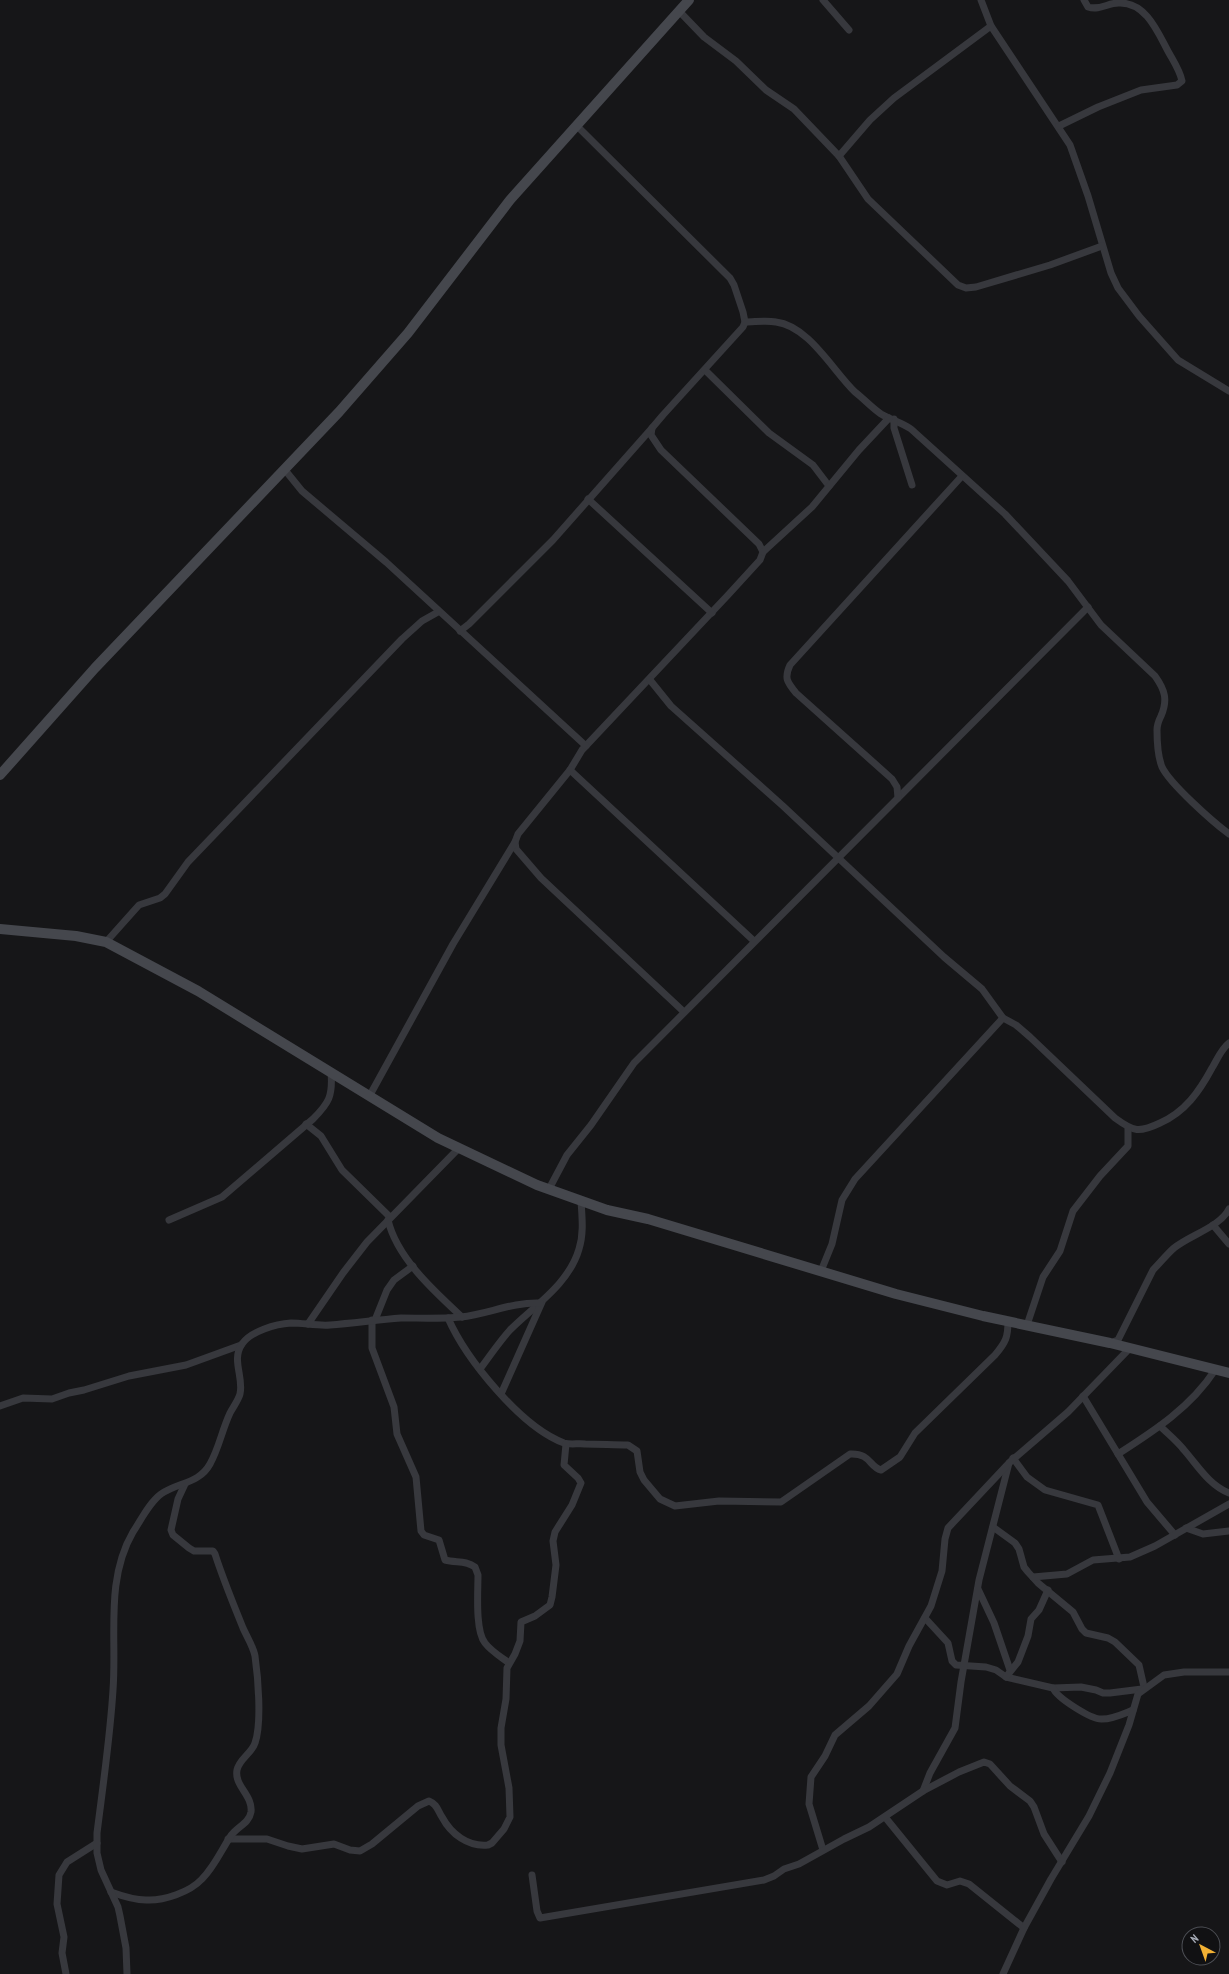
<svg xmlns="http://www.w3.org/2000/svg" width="1229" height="1974" font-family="'PT Sans Narrow',sans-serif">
<rect width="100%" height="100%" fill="#161618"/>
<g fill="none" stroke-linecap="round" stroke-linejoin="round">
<g stroke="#37383d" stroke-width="7">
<path d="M823,0L849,30"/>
<path d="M981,0L991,26L1070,145L1088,196L1111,273L1118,288L1139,316L1178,360L1229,391"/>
<path d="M679,11L704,37L736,61L766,90L794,109L839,156L868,199L958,285L966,288L976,287L1050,265L1102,246"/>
<path d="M577,126L730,278L734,285L743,312L745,322L743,327L663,415L652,428L651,435L661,450L759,544L763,552L760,560L728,595L582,750L570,770L518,834L515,842L516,849L541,878L684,1012"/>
<path d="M1059,126L1098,107L1141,90L1177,85L1182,81C1180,71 1174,62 1169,53C1158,33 1147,3 1120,3C1109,2 1100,11 1088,7L1084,0"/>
<path d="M839,156L870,120L894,98L991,26"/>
<path d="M745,322C755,322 766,320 776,322C809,326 833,371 855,392C864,399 872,408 881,414C891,420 901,422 911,429L1005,514L1068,581L1101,625L1155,676C1165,690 1168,700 1161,716C1159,720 1157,725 1157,730C1157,741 1158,757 1162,767C1170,784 1213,822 1229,834"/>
<path d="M705,370L769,433L813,465L829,486"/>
<path d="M894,419V428L912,485"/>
<path d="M285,470L302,491L386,562L586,746"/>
<path d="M588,499L712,613"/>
<path d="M763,552L812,507L859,450L889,418"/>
<path d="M460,631L469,624L553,540L652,428"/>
<path d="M650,680L671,706L783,806L944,957L982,989L1003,1018L1016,1025L1030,1037L1115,1118C1134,1132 1139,1133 1160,1123C1185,1112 1199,1092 1212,1068C1217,1060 1221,1049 1229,1043"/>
<path d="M570,770L754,941"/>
<path d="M898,798L1088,607"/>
<path d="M106,942L139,905L160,898L165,894L188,862L402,639L422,621L438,612"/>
<path d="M370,1095L453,944L515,842"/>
<path d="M306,1124L321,1136L342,1170L390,1217"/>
<path d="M549,1189L567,1155L591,1125L634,1063L898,798L897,787L892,779L796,693C787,682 784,678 790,665L962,476"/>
<path d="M169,1220L222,1197L313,1119C329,1103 333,1096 331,1072"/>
<path d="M388,1220C397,1258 434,1291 462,1317"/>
<path d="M1213,1225L1229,1244"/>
<path d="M821,1271L832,1244L842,1200L855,1179L1003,1018"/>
<path d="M448,1318C466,1359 521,1427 564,1443C570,1445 579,1443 585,1444C600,1444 614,1445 628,1445L637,1451L640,1472L644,1480L660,1499L675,1506L719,1501L781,1502L850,1454C871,1453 869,1467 881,1470L900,1457L915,1433L995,1355C1006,1342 1008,1337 1008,1321"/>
<path d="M372,1320V1348L394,1407L397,1434L416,1477L421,1531L424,1535L439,1540L445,1560C456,1563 466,1560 475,1567L478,1575C478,1591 475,1631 485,1643C491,1651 501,1657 509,1663"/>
<path d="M375,1320L387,1290L394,1280L413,1266"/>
<path d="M308,1324L343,1273L367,1242L459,1148"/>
<path d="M1027,1325L1043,1277L1060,1251L1073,1211L1100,1176L1128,1146V1128"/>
<path d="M1110,1343L1118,1340L1153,1270C1160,1263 1167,1254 1174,1248C1190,1235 1220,1227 1229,1209"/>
<path d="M480,1369C490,1356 499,1342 510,1330C534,1306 569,1284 579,1249C584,1233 582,1217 581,1201"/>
<path d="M501,1394L542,1302"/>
<path d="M1083,1396L1147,1502L1175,1535"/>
<path d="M0,1406L23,1398L52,1399L69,1393L84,1390L129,1376L186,1365L241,1345"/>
<path d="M1160,1426C1168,1434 1177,1441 1184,1450C1198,1466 1209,1485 1229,1493"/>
<path d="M1118,1454C1154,1431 1191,1407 1215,1370"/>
<path d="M1013,1458L1027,1477L1045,1490L1098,1505L1119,1559"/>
<path d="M993,1527L1015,1543L1019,1549L1024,1567L1028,1572L1038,1583L1073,1612L1082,1629L1086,1633L1108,1638L1115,1642L1139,1665L1144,1687"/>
<path d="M1186,1528L1203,1534L1229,1531"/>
<path d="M1033,1577L1067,1574L1093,1560L1130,1557L1155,1546L1229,1504"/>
<path d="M978,1589L994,1623L1010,1670"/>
<path d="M925,1618L948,1643L952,1661L956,1665L986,1667L996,1670L1006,1677L1053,1688L1081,1687L1096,1690L1103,1693H1110L1142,1689"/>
<path d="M1006,1677L1018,1662L1028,1636L1031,1619L1039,1610L1048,1590"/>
<path d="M1053,1688C1057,1698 1092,1720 1102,1719C1113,1719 1123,1714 1133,1710"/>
<path d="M923,1791L930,1773L955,1728L961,1682L979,1580L1009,1463"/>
<path d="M885,1817L937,1881L947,1885L960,1881L969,1884L1024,1928"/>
<path d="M228,1839H267L288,1846L302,1849L334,1844L350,1850L360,1851L372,1844L418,1806L429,1801C437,1804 438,1811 442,1817C451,1834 468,1847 488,1845L492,1843L504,1829L510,1817L509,1788L501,1745V1728L506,1699L507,1668L515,1654L520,1641L521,1622L535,1616L550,1605L552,1597L556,1565L553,1541L555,1532L572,1505L581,1483L578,1478L564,1465L566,1444"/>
<path d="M823,1850L809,1804L811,1777L825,1756L835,1735L869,1706L897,1674L909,1646L931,1606L942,1571L945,1539L948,1528L1010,1462L1068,1412L1130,1348"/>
<path d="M532,1875L537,1911L540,1918L764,1880L774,1876L784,1869L799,1864L844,1839L869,1827L923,1791L959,1772L984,1762L990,1764L1010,1786L1030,1801L1034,1807L1044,1834L1062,1862"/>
<path d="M111,1892C122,1896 134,1900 146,1900C164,1901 190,1892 202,1879C214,1867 221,1851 230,1837C236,1827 249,1824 251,1812C253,1795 234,1786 237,1770C239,1759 252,1753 255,1743C262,1723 258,1677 255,1656C253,1646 247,1637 243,1628C233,1603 223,1579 215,1554L213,1551H194L189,1548L173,1535L171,1530L178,1499L185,1484"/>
<path d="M66,1974L62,1953L64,1937L57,1904L59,1875L67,1862L97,1843"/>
<path d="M127,1974L126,1948L120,1916L118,1907L101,1870L97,1853V1833C103,1785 110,1738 113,1690C117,1637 105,1580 133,1532C141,1520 149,1503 161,1494C178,1482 199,1484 210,1464C219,1448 222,1430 230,1413C233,1407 238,1401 240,1394C244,1377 231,1360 242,1344C251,1331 276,1324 291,1323C304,1323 317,1326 330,1325C354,1323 377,1320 401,1318C421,1318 441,1319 461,1317C488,1314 512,1302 540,1303"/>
<path d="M1003,1974L1024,1928L1051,1879L1089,1816L1110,1773L1129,1725L1138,1694L1164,1675L1184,1672H1229"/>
</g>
<g stroke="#45474d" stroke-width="10">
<path d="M0,775L95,668L339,412L408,333L510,200L689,0"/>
<path d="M0,929L76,936L106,942L198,991L438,1138L537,1185L607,1210L648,1219L896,1294L983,1316L1110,1343L1229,1373"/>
</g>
</g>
<g transform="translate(1201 1946) rotate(319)"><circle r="19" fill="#111113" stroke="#4d4f55"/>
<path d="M0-3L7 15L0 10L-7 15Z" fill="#f2b134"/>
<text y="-6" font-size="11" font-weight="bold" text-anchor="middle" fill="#a8adb8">N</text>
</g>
</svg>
